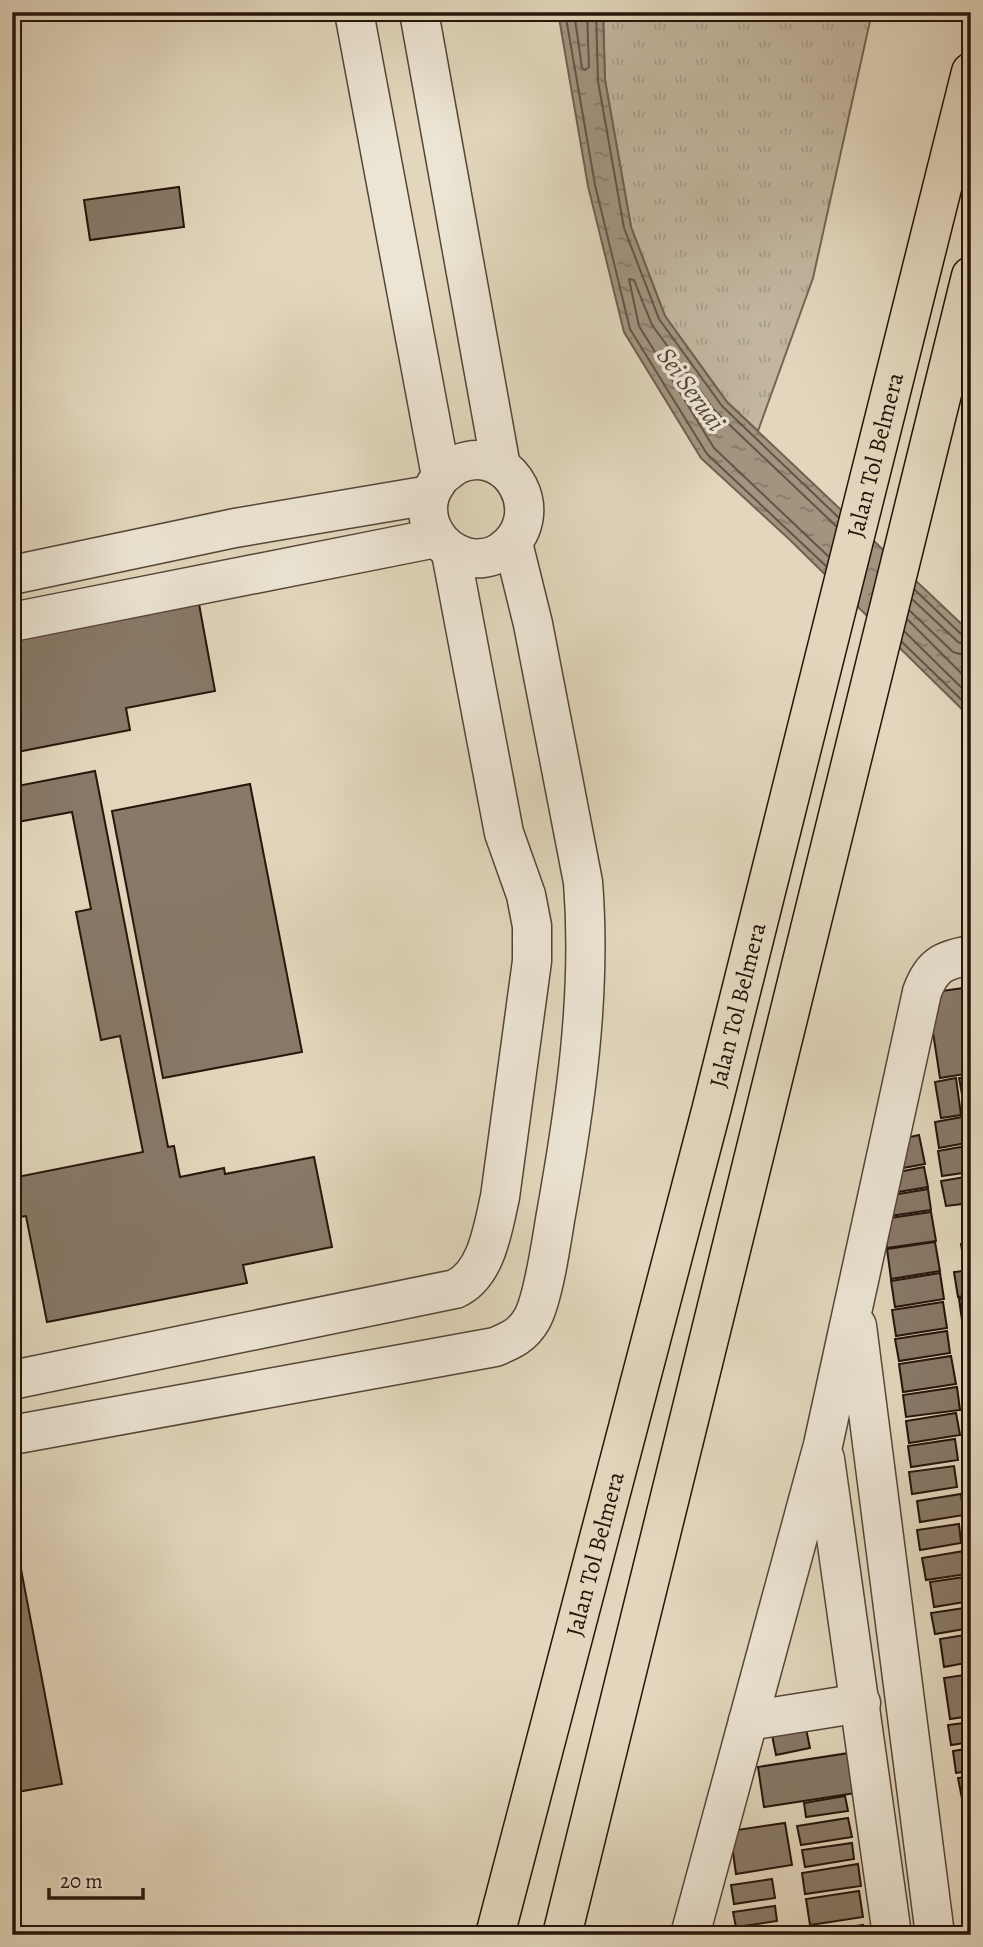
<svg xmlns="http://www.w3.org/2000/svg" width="983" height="1947" font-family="Alegreya,serif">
<defs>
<pattern id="grass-tufts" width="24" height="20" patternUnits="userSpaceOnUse" patternTransform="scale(1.75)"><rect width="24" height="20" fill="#c2b69f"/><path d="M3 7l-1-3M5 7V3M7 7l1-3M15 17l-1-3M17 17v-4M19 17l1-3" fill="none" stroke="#a79c88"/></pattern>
<pattern id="water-ripples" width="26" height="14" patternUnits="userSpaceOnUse" patternTransform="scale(1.75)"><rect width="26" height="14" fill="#a29580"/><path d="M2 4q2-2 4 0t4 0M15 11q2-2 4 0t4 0" fill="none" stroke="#847867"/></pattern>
</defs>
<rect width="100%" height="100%" fill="#e2d7bd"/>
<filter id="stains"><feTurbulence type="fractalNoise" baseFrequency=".00286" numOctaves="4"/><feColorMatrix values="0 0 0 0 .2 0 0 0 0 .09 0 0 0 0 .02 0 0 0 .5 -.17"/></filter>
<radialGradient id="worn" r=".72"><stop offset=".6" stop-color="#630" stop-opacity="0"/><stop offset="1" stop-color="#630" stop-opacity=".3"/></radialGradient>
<path fill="url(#grass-tufts)" stroke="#746555" stroke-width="2" d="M603,12H872L813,278L758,431L727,402L665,316L631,227L605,80Z"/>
<path fill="url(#water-ripples)" stroke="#706151" stroke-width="2" d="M558,12H603L605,80L631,227L665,316L727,402L971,633V718L790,540L701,458L624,332L588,186Z"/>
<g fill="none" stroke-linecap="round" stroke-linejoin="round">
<g stroke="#645446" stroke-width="2">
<path d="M565,12L595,185L630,329L707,454L826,566"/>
<path d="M574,12L582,68L585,70L589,67L587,12"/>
<path d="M596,12L598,81L624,228L659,319L722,406L838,517"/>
<path d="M828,556L714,448L639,326L629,279L634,280L652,325L715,411L836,526"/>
<path d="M915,590L963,636L971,638"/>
<path d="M913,600L958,642L971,646"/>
<path d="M910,611L953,652L971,657"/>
<path d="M908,620L971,683"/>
<path d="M905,632L971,697"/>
<path d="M902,642L971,709"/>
</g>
</g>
<g fill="#887968" stroke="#26140b" stroke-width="2">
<path d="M179,187L184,227L90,240L84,200Z"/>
<path d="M199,604L215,691L126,708L130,730L12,753V631Z"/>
<path d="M95,771L168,1147L174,1146L180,1177L224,1168L225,1174L314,1157L332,1247L243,1265L247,1283L47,1322L26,1216L12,1218V1178L143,1152L120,1036L101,1040L76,912L91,909L72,812L12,823V787Z"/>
<path d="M250,784L302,1052L163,1078L112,811Z"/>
<path d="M971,987V1073L940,1078L927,993Z"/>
<path d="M971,1076V1103L964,1105L959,1078Z"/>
<path d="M956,1078L961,1115L941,1118L935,1082Z"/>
<path d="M971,1107V1133H968L964,1108Z"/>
<path d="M962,1117L966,1143L939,1148L935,1122Z"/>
<path d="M919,1135L925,1164L903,1168L897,1140Z"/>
<path d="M966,1146L970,1172L942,1176L938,1151Z"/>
<path d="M924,1167L928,1187L892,1193L888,1174Z"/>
<path d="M971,1176V1203L946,1206L941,1181Z"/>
<path d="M928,1189L931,1210L890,1216L887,1196Z"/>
<path d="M931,1212L936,1241L887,1248L883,1219Z"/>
<path d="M971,1213V1239L969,1240L965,1214Z"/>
<path d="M935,1242L940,1271L891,1279L887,1249Z"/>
<path d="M971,1242V1267L965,1268L961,1244Z"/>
<path d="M971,1270V1295L958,1297L954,1272Z"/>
<path d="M940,1273L944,1299L895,1307L891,1281Z"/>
<path d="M971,1297V1325L963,1327L959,1299Z"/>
<path d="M943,1302L947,1328L896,1336L892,1310Z"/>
<path d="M971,1327V1353H967L963,1328Z"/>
<path d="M947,1331L950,1353L899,1361L895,1339Z"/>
<path d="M951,1356L956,1384L903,1392L899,1364Z"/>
<path d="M957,1387L960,1410L906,1417L903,1395Z"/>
<path d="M956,1413L960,1435L909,1443L906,1421Z"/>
<path d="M955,1439L958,1460L911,1467L908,1446Z"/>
<path d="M954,1466L957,1487L912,1494L909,1472Z"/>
<path d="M961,1494L964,1515L920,1522L917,1501Z"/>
<path d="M12,1522L62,1784L12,1793Z"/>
<path d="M959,1524L961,1543L920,1550L917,1530Z"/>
<path d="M964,1551L967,1574L926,1580L922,1558Z"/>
<path d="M971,1576V1601L934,1607L930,1582Z"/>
<path d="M971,1607V1628L935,1634L931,1613Z"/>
<path d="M971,1634V1662L944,1667L940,1639Z"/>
<path d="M971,1674V1716L950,1719L944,1678Z"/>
<path d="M804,1719L810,1748L776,1755L770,1725Z"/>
<path d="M971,1722V1742L951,1745L948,1725Z"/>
<path d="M971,1748V1771L956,1773L953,1751Z"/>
<path d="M849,1753L856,1793L764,1807L758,1767Z"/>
<path d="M971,1776V1803L963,1804L958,1778Z"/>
<path d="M845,1796L848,1811L806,1817L804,1803Z"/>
<path d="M971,1811V1832H966L963,1812Z"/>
<path d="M848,1818L852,1837L801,1845L797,1826Z"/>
<path d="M785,1823L792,1865L736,1874L730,1831Z"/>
<path d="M971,1839V1862L967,1863L963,1840Z"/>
<path d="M852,1843L854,1859L805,1867L802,1850Z"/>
<path d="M858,1864L861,1886L805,1894L802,1873Z"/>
<path d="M772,1879L775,1898L734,1904L731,1885Z"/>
<path d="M859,1891L863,1917L810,1925L806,1899Z"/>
<path d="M775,1906L777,1921L736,1927L733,1912Z"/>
<path d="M863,1925L864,1935H810L809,1933Z"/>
<path d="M777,1926L778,1935H735L734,1933Z"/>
</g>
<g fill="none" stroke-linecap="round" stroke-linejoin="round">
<g stroke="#554538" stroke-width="41">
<g id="minor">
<path d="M354,12L441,476C437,482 432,489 430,495C422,523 440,550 466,557C478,560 492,558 502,551C551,517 511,442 458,464C452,467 446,473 441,476"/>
<path d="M419,12L501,467"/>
<path d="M12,575L235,528L430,495"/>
<path d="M12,622L436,538"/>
<path d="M857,1326L935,1935"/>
<path d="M12,1380L455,1289C487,1275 493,1227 500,1197L532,961V926L526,895L504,833L451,553"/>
<path d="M12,1435L495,1347C512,1340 523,1335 532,1319C543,1299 551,1245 555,1220C575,1109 592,995 583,882L533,624L513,543"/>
<path d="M825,1459L892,1935"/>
<path d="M748,1721L861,1703"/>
<path d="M690,1935L823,1445L922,992C932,965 943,960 971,955"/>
</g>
</g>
<g stroke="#26140b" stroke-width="41">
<g id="highway">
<path id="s1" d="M495,1935L712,1107L971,72"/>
<path d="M562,1935L971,276"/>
</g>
</g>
<use href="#minor" stroke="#ece5d4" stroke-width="38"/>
<use href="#highway" stroke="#e2d7bd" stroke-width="38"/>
</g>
<g text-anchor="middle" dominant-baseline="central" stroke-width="7" stroke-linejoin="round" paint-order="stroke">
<g font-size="24" fill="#26140b" stroke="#ece5d4">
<text stroke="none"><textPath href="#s1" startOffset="1528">Jalan Tol Belmera</textPath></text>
<text stroke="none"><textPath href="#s1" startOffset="961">Jalan Tol Belmera</textPath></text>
<text stroke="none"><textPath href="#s1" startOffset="394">Jalan Tol Belmera</textPath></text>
</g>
<g font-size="26" font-style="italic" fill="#58483a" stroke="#ece5d4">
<text transform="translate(691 389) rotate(54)">Sei Seruai</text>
</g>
</g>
<rect width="983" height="1947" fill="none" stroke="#e2d7bd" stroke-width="42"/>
<rect x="14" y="14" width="955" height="1919" fill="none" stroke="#26140b" stroke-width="3.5"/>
<rect x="21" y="21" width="941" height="1905" fill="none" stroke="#26140b" stroke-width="2"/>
<path d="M49 1888v10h94v-10" fill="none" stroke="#26140b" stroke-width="3.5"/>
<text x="60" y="1888" font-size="21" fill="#26140b" stroke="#ece5d4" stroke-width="5" paint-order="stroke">20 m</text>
<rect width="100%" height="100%" filter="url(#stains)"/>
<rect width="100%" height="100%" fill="url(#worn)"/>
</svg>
